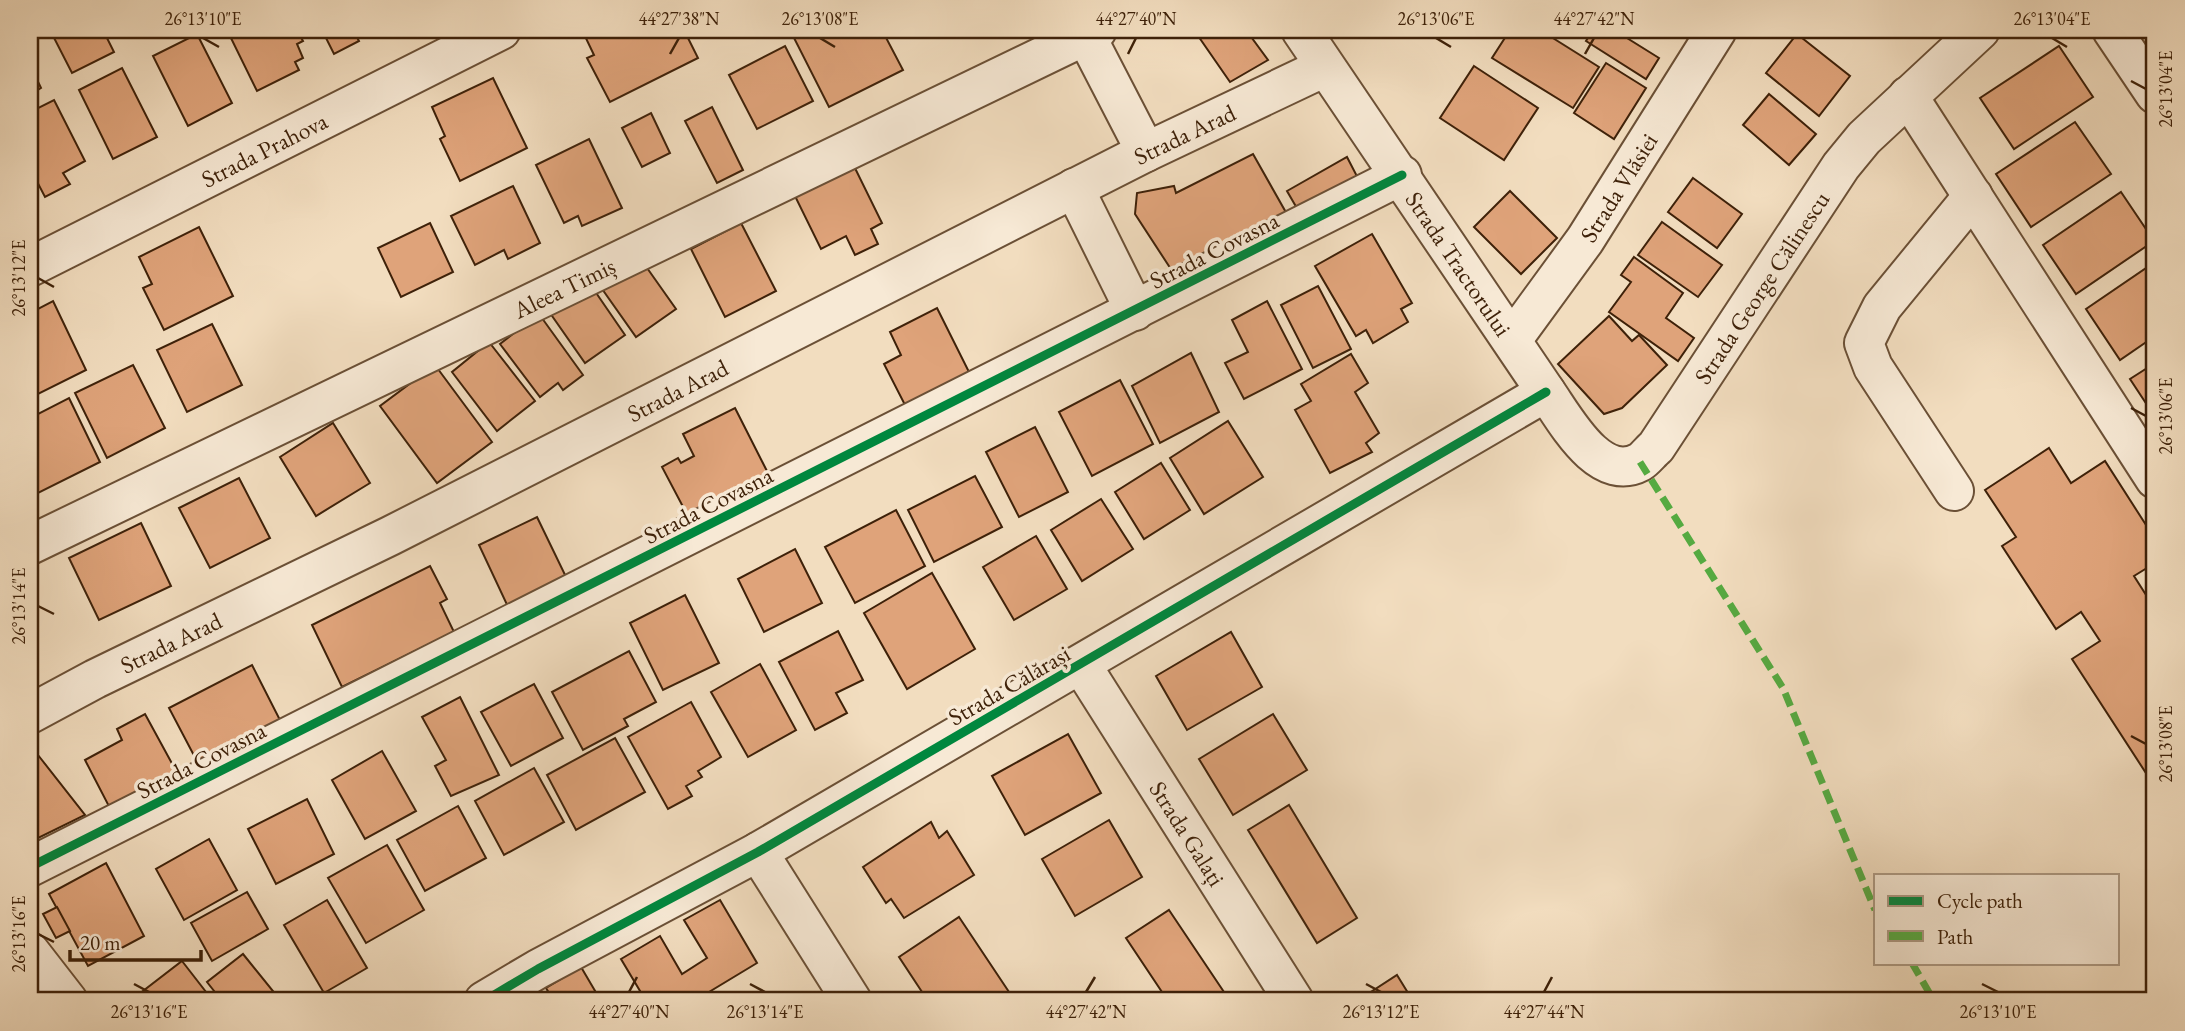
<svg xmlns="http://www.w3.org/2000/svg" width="2185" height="1031" font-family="'EB Garamond',serif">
<rect width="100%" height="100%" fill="#f2ddbf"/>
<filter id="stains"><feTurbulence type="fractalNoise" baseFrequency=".00286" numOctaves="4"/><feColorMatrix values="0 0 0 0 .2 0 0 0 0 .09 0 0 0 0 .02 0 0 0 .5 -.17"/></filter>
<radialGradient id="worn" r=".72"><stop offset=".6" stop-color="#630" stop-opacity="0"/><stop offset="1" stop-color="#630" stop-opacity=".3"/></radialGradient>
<g fill="#dfa37a" stroke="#3e2109" stroke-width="2">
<path d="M50,30H103L114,52L72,73Z"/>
<path d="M227,30H297L303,41L297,44L303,58L295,62L299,70L257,91Z"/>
<path d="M322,30H353L359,41L334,54Z"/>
<path d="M588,30H684L698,58L610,102L587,58L594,55L583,32Z"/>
<path d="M795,30H882L903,70L829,107L791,32Z"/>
<path d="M1194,30H1246L1268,60L1230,82Z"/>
<path d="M1510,30H1540L1599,67L1573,108L1492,58Z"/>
<path d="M1593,30H1614L1659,58L1646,79L1586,41Z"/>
<path d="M197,34L232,103L188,126L153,56Z"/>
<path d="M1797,34L1850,76L1819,116L1766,73Z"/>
<path d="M785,46L813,101L757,129L729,75Z"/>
<path d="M2059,46L2093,97L2014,149L1980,98Z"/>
<path d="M1606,63L1646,88L1614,139L1574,113Z"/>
<path d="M30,65L41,88L30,95Z"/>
<path d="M1474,66L1538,108L1504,160L1440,118Z"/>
<path d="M122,68L157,137L113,159L79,90Z"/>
<path d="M493,78L527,148L460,181L440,139L445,136L432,107Z"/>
<path d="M1769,94L1816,134L1789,165L1743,125Z"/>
<path d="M54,100L85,161L63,173L70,184L45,197L30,168V112Z"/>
<path d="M712,107L743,170L717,183L685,121Z"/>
<path d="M651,113L670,153L642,167L622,128Z"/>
<path d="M2075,122L2111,174L2031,227L1996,174Z"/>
<path d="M589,139L622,208L582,226L578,216L564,223L536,165Z"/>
<path d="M1253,154L1288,216L1178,280L1135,214L1137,193L1174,186L1176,193Z"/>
<path d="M1347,157L1362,186L1302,217L1287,191Z"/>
<path d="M851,160L882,223L871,229L878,244L855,255L846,236L821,249L792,190Z"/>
<path d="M1693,178L1742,214L1717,248L1668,212Z"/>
<path d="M513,186L540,243L508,259L504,250L475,265L451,216Z"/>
<path d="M1510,191L1557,238L1521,274L1474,227Z"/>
<path d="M2121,192L2154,241L2076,294L2043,245Z"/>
<path d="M1662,222L1722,265L1698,297L1638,255Z"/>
<path d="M430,223L453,272L401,297L378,248Z"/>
<path d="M741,223L776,291L725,317L691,249Z"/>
<path d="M199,227L233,296L164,330L143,288L152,284L139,257Z"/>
<path d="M1372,234L1412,303L1401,309L1408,322L1373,343L1366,330L1356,336L1315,266Z"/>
<path d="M1634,257L1683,293L1666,318L1694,338L1678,361L1609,312L1631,282L1621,275Z"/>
<path d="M640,258L676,309L636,337L600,286Z"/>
<path d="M2155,262V336L2120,360L2086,309Z"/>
<path d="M590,284L625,335L585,363L550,313Z"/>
<path d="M1318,286L1351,349L1313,368L1281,305Z"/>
<path d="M53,301L86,370L30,398V313Z"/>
<path d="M1267,301L1302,369L1244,399L1225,363L1248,352L1232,320Z"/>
<path d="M937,308L970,374L905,405L884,364L901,355L890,332Z"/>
<path d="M539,314L583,375L563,390L558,383L540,397L500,344Z"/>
<path d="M1609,316L1632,341L1639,335L1667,365L1622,408L1604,414L1558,364Z"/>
<path d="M212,324L242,385L187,412L157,350Z"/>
<path d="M489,342L535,401L497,431L452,372Z"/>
<path d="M1191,353L1219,412L1160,443L1132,386Z"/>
<path d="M1351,354L1368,383L1355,392L1379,433L1366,443L1372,452L1330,473L1295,410L1311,401L1301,384Z"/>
<path d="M2155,363V417L2130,379Z"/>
<path d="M133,365L165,428L107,458L75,393Z"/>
<path d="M435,365L492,442L437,483L380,406Z"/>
<path d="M1120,380L1153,444L1092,476L1059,412Z"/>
<path d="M69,398L100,462L38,493L30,477V418Z"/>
<path d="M735,408L771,479L690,520L662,467L678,458L681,463L694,456L683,434Z"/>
<path d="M1228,421L1263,477L1204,514L1170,458Z"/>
<path d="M333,423L370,483L316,516L280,457Z"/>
<path d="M1035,427L1068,492L1019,517L986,452Z"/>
<path d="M2049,448L2071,483L2105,461L2155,539V563L2134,576L2155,609V787L2072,659L2100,641L2081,612L2056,629L2002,546L2016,537L1985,490Z"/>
<path d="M1161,463L1190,510L1144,539L1115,492Z"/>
<path d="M975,476L1002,527L934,562L908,510Z"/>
<path d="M239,478L270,538L210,568L179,508Z"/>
<path d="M1101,499L1133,549L1082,581L1051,530Z"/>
<path d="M896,510L925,566L855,603L825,547Z"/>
<path d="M537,517L568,581L509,609L479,545Z"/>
<path d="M141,523L171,586L99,620L69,558Z"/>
<path d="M1036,536L1067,589L1014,620L983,567Z"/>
<path d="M795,549L822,603L764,632L738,579Z"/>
<path d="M430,566L447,599L440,603L454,632L342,687L312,625Z"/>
<path d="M932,573L975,649L907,689L864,613Z"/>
<path d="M685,595L719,663L663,690L630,623Z"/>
<path d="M838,631L863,680L836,693L847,713L815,730L779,662Z"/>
<path d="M1231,632L1262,687L1187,730L1156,676Z"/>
<path d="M629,651L656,702L624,719L628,726L583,750L552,692Z"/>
<path d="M760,664L796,730L748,757L711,692Z"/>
<path d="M252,665L281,722L199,765L169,708Z"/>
<path d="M534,684L563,738L511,766L481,712Z"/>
<path d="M460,697L499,775L451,796L435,766L446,760L422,717Z"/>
<path d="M691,702L721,757L698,771L702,777L686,786L692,796L668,809L628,737Z"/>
<path d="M145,714L181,780L114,816L85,760L122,740L117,729Z"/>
<path d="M1273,714L1307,770L1233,815L1199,759Z"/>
<path d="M1068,734L1101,793L1025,835L992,776Z"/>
<path d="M615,738L645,792L576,830L547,775Z"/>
<path d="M382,751L416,811L365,839L332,780Z"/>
<path d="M38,755L85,815L30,842V760Z"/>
<path d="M534,768L564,822L504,855L475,801Z"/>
<path d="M307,799L334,854L276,884L248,829Z"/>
<path d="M1289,805L1357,918L1317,943L1248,830Z"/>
<path d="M458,806L486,858L425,891L397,840Z"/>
<path d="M1109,820L1142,877L1075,916L1042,859Z"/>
<path d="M931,822L939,838L947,831L974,875L904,918L891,899L886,903L863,867Z"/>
<path d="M209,839L237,890L184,920L156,869Z"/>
<path d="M387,845L424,910L366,943L328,878Z"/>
<path d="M106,863L144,936L88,966L49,894Z"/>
<path d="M247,892L268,929L212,961L191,923Z"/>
<path d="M327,900L367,968L324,993L284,925Z"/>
<path d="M720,900L757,963L694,1001H646L621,959L660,936L682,974L707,958L684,920Z"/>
<path d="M57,907L70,931L56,938L43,914Z"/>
<path d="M1169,910L1230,1001H1168L1126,938Z"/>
<path d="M959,917L1015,1001H928L899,957Z"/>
<path d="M243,954L281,1001H222L207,982Z"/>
<path d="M182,961L213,1001H130Z"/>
<path d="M581,967L601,1001H554L546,988Z"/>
<path d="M1397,975L1413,1001H1357Z"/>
</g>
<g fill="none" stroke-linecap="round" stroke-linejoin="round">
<g stroke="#6b5036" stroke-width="42">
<g id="minor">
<path id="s1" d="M1301,30L1546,392C1565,419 1599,484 1640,462C1645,459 1651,451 1656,447L1841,166L1864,138L1980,30"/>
<path d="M2112,30L2155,94"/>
<path d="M1086,36L1146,152"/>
<path d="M1908,96L2155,479"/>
<path d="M1074,188L1135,311"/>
<path id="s2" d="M30,267L501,30"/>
<path id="s3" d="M1512,340L1585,240L1717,30"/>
<path d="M1954,491L1873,367L1864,343L1882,307L1973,196"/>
<path id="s4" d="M30,545L1097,30"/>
<path id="s5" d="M1082,666L1294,1001"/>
<path id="s6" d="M30,714L95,679L390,536L1146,152L1325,67"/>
<path d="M758,852L852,1001"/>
<path d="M30,867L1402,175"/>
<path d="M30,952L68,1001"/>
<path d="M484,1001L538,969L758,852L1546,392"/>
</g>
</g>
<use href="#minor" stroke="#f7e9d5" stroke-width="38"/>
<g stroke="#55aa41" stroke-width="7" stroke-dasharray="14 7" stroke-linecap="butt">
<path d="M1640,462L1783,688L1875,910"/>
<path d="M1912,963L1934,1001"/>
</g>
<g stroke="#f7e9d5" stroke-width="13">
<g id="cycleway">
<path d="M30,867L1402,175"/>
<path d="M484,1001L538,969L758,852L1546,392"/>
</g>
</g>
<use href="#cycleway" stroke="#00873e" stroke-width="9"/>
</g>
<path fill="none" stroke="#3e2109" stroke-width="2.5" d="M203,38L219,47M820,38L835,47M1436,38L1451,47M2052,38L2067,47M670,54L679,38M1128,54L1136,38M1585,54L1594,38M2131,81L2146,89M38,278L54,287M2131,408L2146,416M38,606L54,614M2131,736L2146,744M38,934L54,942M134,984L149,992M750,984L765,992M1366,984L1381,992M1982,984L1998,992M629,992L637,977M1086,992L1095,977M1544,992L1552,977"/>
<g text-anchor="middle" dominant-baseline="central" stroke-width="7" stroke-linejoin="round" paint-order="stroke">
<g font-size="24" fill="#3e2109" stroke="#f7e9d5">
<text stroke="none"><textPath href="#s6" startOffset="1292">Strada Arad</textPath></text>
<text stroke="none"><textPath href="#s2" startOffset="262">Strada Prahova</textPath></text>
<text stroke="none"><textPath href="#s3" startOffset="186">Strada Vlăsiei</textPath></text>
<text transform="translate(1214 250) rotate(-27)">Strada Covasna</text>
<text stroke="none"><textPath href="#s1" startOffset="282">Strada Tractorului</textPath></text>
<text stroke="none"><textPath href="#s4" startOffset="593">Aleea Timiș</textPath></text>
<text stroke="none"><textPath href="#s1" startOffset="779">Strada George Călinescu</textPath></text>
<text stroke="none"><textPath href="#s6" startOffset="724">Strada Arad</textPath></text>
<text transform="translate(708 505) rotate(-27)">Strada Covasna</text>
<text stroke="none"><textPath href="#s6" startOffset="158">Strada Arad</textPath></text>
<text transform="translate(1009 685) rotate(-30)">Strada Călărași</text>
<text transform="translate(201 760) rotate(-27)">Strada Covasna</text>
<text stroke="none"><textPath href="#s5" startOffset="198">Strada Galați</textPath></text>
</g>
</g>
<rect width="2185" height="1031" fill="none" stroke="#f2ddbf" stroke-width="77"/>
<rect x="1874" y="874" width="245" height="91" fill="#f7e9d5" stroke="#ad9983" stroke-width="2"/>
<rect x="1888" y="896" width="35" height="10" fill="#00873e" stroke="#ad9983" stroke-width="2"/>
<text x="1937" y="908" font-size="21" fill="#3e2109">Cycle path</text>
<rect x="1888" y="931" width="35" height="10" fill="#55aa41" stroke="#ad9983" stroke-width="2"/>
<text x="1937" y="944" font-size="21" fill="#3e2109">Path</text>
<path d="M70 950v10h131v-10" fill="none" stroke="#3e2109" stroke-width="3.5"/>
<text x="80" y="950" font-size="21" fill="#3e2109" stroke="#f7e9d5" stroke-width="5" paint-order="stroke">20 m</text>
<rect x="38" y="38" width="2108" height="954" fill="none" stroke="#3e2109" stroke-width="2.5"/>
<g font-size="18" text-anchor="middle" fill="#3e2109">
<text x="203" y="25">26°13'10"E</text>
<text x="679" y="25">44°27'38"N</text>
<text x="820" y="25">26°13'08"E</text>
<text x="1136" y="25">44°27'40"N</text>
<text x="1436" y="25">26°13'06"E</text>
<text x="1594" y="25">44°27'42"N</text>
<text x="2052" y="25">26°13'04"E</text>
<text transform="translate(2166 89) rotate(-90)" y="6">26°13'04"E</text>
<text transform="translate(19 278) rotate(-90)" y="6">26°13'12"E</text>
<text transform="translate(2166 416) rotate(-90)" y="6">26°13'06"E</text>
<text transform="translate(19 606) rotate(-90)" y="6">26°13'14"E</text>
<text transform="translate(2166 744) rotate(-90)" y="6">26°13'08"E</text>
<text transform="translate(19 934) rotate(-90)" y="6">26°13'16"E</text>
<text x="149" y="1018">26°13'16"E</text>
<text x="629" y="1018">44°27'40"N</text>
<text x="765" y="1018">26°13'14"E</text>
<text x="1086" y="1018">44°27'42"N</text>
<text x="1381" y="1018">26°13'12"E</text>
<text x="1544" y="1018">44°27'44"N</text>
<text x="1998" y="1018">26°13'10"E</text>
</g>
<rect width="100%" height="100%" filter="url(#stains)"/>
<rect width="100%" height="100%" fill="url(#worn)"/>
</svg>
